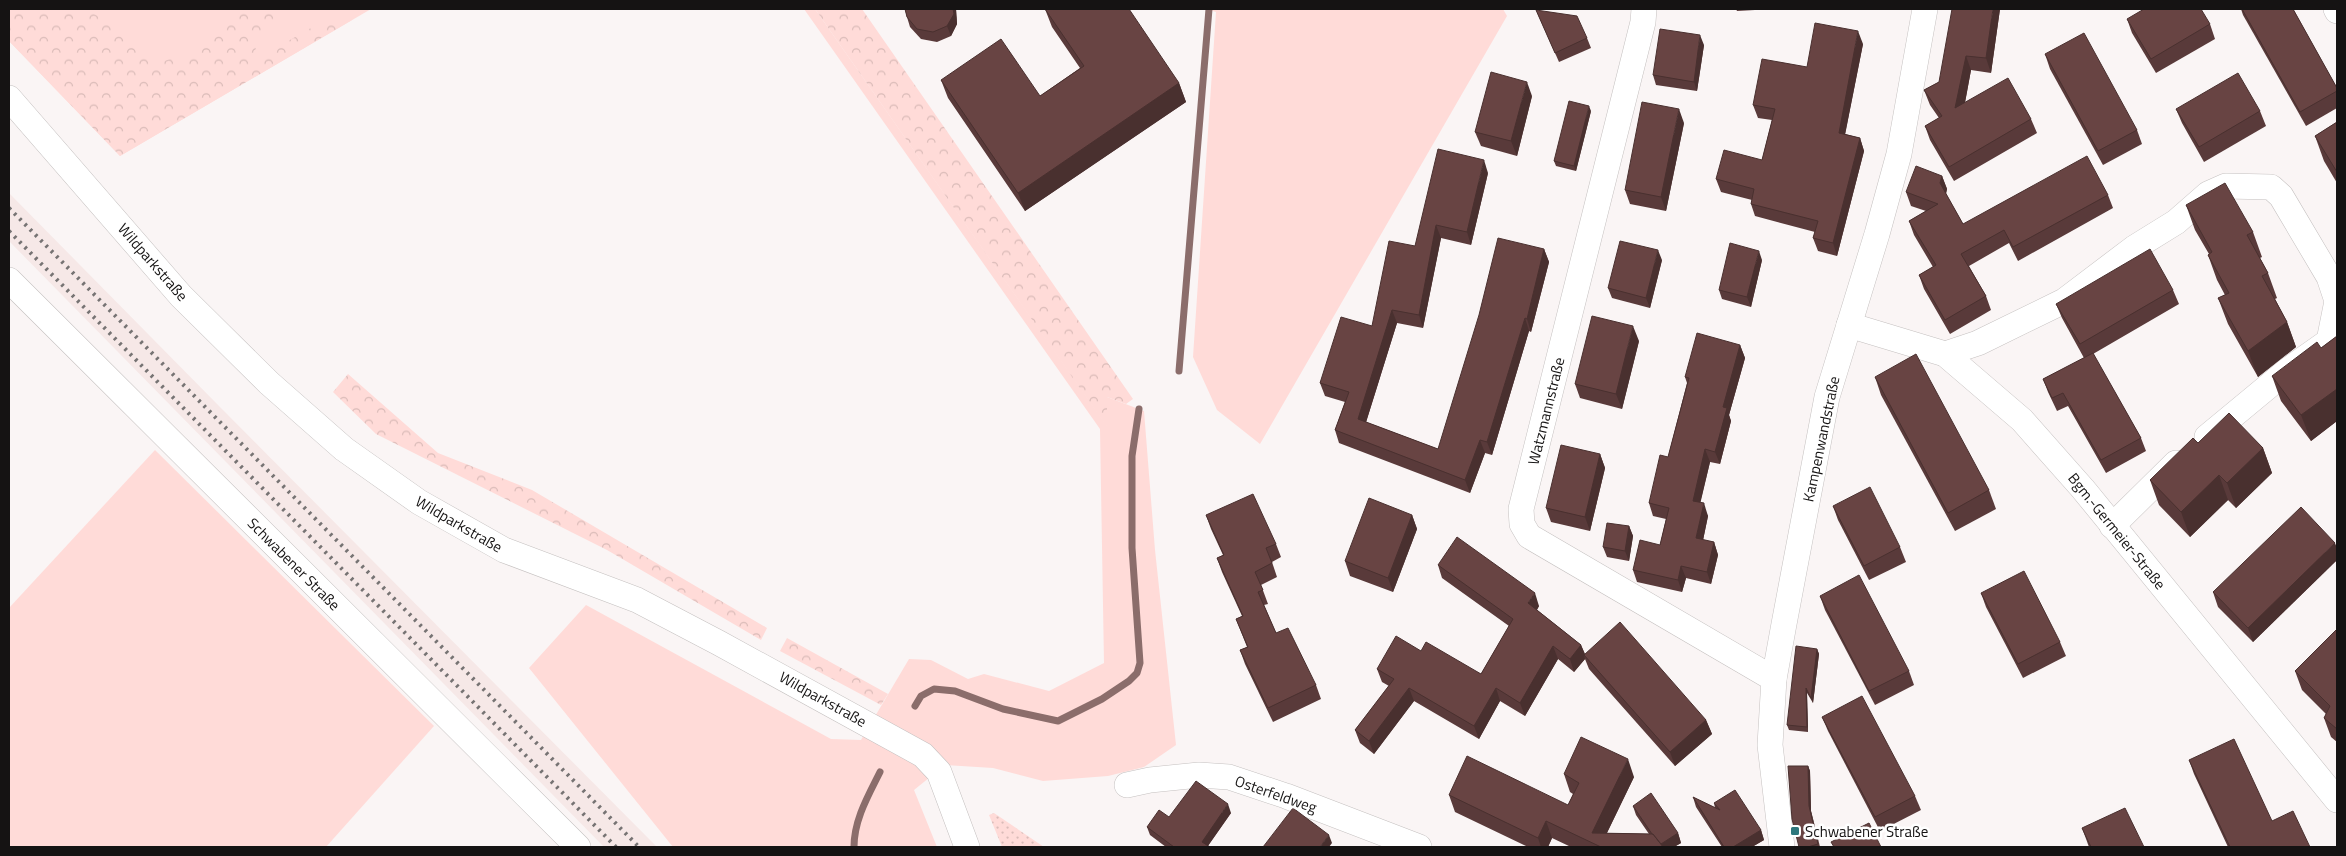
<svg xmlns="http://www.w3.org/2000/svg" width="2346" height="856" font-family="'Titillium Web',sans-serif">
<defs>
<pattern id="forest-crowns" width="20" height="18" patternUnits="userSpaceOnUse" patternTransform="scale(1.25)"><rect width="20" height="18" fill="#ffdbd8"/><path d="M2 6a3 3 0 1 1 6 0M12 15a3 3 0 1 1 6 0" fill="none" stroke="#dabbb8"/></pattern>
<pattern id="park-dots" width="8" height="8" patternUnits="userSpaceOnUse" patternTransform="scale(1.25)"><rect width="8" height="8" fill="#ffdbd8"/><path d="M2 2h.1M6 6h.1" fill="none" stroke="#dabbb8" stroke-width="1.8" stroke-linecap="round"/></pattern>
</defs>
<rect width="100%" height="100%" fill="#faf5f5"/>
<path fill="#f6e8e7" d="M9,193L219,406L657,847H604L9,241Z"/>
<g fill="#ffdbd8">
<path d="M9,9H371L120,156L9,41Z"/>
<path d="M804,9H815L1107,426V397L1144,411L1155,550L1176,745L1144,767L1108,776L1043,781L993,768L945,765L914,790L937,847H673L529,668L586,605L831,739L861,740L909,659L931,660L968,679L984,674L1049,691L1104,663L1100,429Z"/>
<path d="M1206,9H1503L1507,16L1260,444L1217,410L1193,357L1216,12Z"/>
<path d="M155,450L434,726L326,847H9V608Z"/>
</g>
<g fill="url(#forest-crowns)">
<path d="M9,9H84L114,24L138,50L164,61L195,51L228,16L242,9H280L284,13L262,33L250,63L316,25L352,20L120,156L9,41Z"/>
<path d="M815,9H862L1133,399L1126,404L1107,397V427Z"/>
<path d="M348,374L438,453L532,490L767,628L761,640L607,550L376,434L333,392Z"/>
<path d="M787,638L888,694L881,705L780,651Z"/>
</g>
<path fill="url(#park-dots)" d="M994,813L1044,847H1002L989,815Z"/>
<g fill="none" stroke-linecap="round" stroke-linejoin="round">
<g stroke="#8b6d6b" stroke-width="7">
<path d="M1179,371L1209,9"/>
<path d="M915,706L921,696L934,689L955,691L1003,709L1058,721L1102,699L1129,681L1137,673L1140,663L1132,548V456L1139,409"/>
<path d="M854,847C854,820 868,796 880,772"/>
</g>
<g stroke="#c5c1c0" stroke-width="26">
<g id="minor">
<path d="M1644,9L1643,22L1521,509L1522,524L1529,536L1774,679"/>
<path d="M2336,9L2337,11"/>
<path d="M9,98L181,296L269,383L344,449L419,502L504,550L637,600L719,643L923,755L939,772L967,847"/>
<path d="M9,280L578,847"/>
<path d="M1849,325L1945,354L2022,420L2083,489L2337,800"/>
<path d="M1945,354L1978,343L2064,301L2134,248L2176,222L2208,194L2226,186L2271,187L2281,196L2329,277L2337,301L2329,341L2288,370L2207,437"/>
<path d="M2112,526L2176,463"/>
<path d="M1127,785L1150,780L1199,775L1229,777L1286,796L1419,847"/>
<path d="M1782,847L1770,745L1774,679L1784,624L1827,397L1877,234L1899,154L1925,9"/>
</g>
</g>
<use href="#minor" stroke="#fff" stroke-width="25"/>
<g stroke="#767373" stroke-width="4" stroke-dasharray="2.5 5" stroke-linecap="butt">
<path d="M9,208L639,847"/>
<path d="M9,231L616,847"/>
</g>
</g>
<g fill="#593a3a">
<path d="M905,9H956L957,24L951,36L937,42L921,39L910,27L907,17Z"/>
<path d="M1045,9L1179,83L1186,102L1025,211L948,98L941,80L1040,96L1080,68L1052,27Z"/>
<path d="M1736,9H1755V10L1737,11Z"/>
<path d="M2000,9L1991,73L1971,70L1965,103L2031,119L2037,133L1954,181L1930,140L1925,126L1939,118L1930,105L1924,90L1939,82Z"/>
<path d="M2241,9H2293L2337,88V108L2306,126L2243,15Z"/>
<path d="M1536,10L1587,38L1591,48L1559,62Z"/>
<path d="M2127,19L2210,24L2215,39L2156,73L2132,33Z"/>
<path d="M1863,44L1845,134L1860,138L1864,151L1837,256L1818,251L1813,238L1815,232L1755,216L1751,204L1752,200L1721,192L1716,179L1762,160L1772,120L1758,118L1753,105L1807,67Z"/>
<path d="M1704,45L1697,91L1656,85L1653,75Z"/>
<path d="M2045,54L2137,130L2142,144L2103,165L2050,69Z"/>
<path d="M1532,96L1517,156L1481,146L1475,132Z"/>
<path d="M2176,109L2260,111L2266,126L2204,162L2182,123Z"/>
<path d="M1591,111L1576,171L1556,166L1554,161Z"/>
<path d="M2337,122V183L2324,161L2315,136Z"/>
<path d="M1684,123L1666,211L1630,204L1625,190Z"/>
<path d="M1488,173L1471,245L1441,238L1423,328L1397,323L1366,422L1438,449L1544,249L1549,262L1531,332L1529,331L1492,455L1485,453L1470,493L1339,443L1335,430L1345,402L1325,396L1320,383L1372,326L1415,246Z"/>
<path d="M1942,176L1947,189L1946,194L1963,224L2108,195L2113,208L2018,261L2009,243L1969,266L1986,296L1991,310L1950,334L1924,289L1919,275L1933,267L1914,235L1909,221L1926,211L1911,206L1906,192Z"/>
<path d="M2186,205L2253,232L2262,257L2260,258L2268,273L2277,298L2275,299L2287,322L2296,347L2258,377L2228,324L2218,298L2225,295L2217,280L2208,255L2209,254L2195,230Z"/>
<path d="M1662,260L1650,308L1612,298L1608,288Z"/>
<path d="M1762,260L1751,307L1722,299L1719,290Z"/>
<path d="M2173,290L2179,304L2093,354L2141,438L2146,451L2106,473L2068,406L2057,411L2048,392L2043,379L2084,358L2062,318L2056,304Z"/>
<path d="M2337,336V421L2311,441L2281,401L2272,376L2321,348Z"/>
<path d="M1639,341L1622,409L1580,398L1575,384Z"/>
<path d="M1740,345L1745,358L1729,415L1731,421L1720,464L1710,462L1700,503L1708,516L1703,540L1714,542L1718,555L1711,584L1686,578L1682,592L1637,582L1633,570L1660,545L1666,519L1653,516L1649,503L1668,457L1687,383L1685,377Z"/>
<path d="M1875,377L1989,490L1996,509L1955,531L1881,395Z"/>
<path d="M2198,443L2263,448L2272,473L2236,508L2228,500L2190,537L2159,505L2150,480Z"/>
<path d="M1600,454L1605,468L1590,531L1551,522L1546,508Z"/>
<path d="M1833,506L1900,547L1906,562L1869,580L1838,520Z"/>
<path d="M1206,515L1276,544L1281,557L1272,562L1277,577L1261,585L1268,604L1264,605L1276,633L1316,685L1321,699L1273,722L1245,664L1240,650L1247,647L1236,619L1242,616L1222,572L1217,558L1223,555L1211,529Z"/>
<path d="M1412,515L1417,529L1393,592L1350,576L1345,561Z"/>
<path d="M1629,526L1633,536L1629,561L1607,557L1603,547Z"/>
<path d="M2337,548V560L2253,642L2218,607L2213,592Z"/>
<path d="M1438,565L1539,606L1537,610L1581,645L1585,654L1706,720L1712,734L1675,766L1589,669L1585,659L1574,672L1558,659L1525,716L1500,701L1479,739L1414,701L1374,754L1360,743L1355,730L1389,686L1382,682L1377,669L1421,651L1481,674L1509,626L1442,578Z"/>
<path d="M1981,593L2060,642L2066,656L2023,678L1986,607Z"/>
<path d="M1820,596L1909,671L1914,685L1875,705L1825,610Z"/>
<path d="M2337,629V742L2331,737L2324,718L2326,714L2302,690L2295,671Z"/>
<path d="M1817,649L1819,654L1813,703L1807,693L1808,732L1789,730L1787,725Z"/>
<path d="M1822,717L1915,796L1921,810L1880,831L1828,731Z"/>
<path d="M2189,760L2272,821L2310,847H2228L2194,774Z"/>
<path d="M1808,766L1810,771L1811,811L1820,847H1799Z"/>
<path d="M1564,774L1634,777L1607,833L1649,834L1636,815L1633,806L1678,833L1681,843L1674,847H1571L1552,838L1548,847H1528L1455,812L1449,795L1568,805L1573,794L1570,792Z"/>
<path d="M1693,797L1715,808L1714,803L1761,830L1764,840L1752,847H1722L1696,807Z"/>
<path d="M1231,813L1208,846L1210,847H1166L1150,835L1147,827L1169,817Z"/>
<path d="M2082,828L2144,847H2089Z"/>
</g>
<g fill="#49302f">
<path d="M953,9H956L957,24L951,36L947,26Z"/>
<path d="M1993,9H2000L1991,73L1986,58Z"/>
<path d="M1858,31L1863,44L1843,145L1839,133Z"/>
<path d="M1700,35L1704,45L1697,91L1694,82Z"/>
<path d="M1966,56L1971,70L1961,123L1955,108Z"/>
<path d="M1527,82L1532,96L1517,156L1511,141Z"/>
<path d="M1179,83L1186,102L1025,211L1018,193Z"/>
<path d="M1589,106L1591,111L1576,171L1574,166Z"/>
<path d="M1679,109L1684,123L1666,211L1661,197Z"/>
<path d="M1860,138L1864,151L1837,256L1833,243Z"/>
<path d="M1484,160L1488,173L1471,245L1467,232Z"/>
<path d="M1942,176L1947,189L1945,197L1940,183Z"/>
<path d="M1436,225L1441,238L1423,328L1419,315Z"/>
<path d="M1544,249L1549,262L1531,332L1527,319Z"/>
<path d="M1658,250L1662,260L1650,308L1646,298Z"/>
<path d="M1759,251L1762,260L1751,307L1747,297Z"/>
<path d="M1392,310L1397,323L1363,432L1358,419Z"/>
<path d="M1525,318L1529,331L1492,455L1487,442Z"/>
<path d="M2287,322L2296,347L2258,377L2248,351Z"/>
<path d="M1633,326L1639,341L1622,409L1616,394Z"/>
<path d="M1740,345L1745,358L1729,415L1731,421L1720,464L1715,452L1723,407Z"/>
<path d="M2337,389V421L2311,441L2301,415Z"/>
<path d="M1480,440L1485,453L1470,493L1465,480Z"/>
<path d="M2263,448L2272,473L2236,508L2227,483Z"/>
<path d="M1705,449L1710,462L1698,513L1693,501Z"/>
<path d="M1600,454L1605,468L1590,531L1585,517Z"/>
<path d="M2219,475L2228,500L2190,537L2181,512Z"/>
<path d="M1704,503L1708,516L1701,550L1696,538Z"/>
<path d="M1412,515L1417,529L1393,592L1388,578Z"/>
<path d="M1629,526L1633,536L1629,561L1625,551Z"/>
<path d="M1714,542L1718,555L1711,584L1707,572Z"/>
<path d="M2335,543L2337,548V560L2253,642L2248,628Z"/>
<path d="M1681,566L1686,578L1682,592L1678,580Z"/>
<path d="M1535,593L1539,606L1533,616L1528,603Z"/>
<path d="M1581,645L1586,657L1584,655L1585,659L1574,672L1570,659Z"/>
<path d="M1553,646L1558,659L1525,716L1520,703Z"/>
<path d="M1817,649L1819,654L1813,703L1811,698Z"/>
<path d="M1409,688L1414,701L1374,754L1369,741Z"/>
<path d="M1496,688L1500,701L1479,739L1474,726Z"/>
<path d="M1806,688L1807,693L1808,732L1807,727Z"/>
<path d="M1706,720L1712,734L1675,766L1670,752Z"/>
<path d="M1628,759L1634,777L1600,847L1592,833Z"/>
<path d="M1808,766L1810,771L1811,811L1820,847L1809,806Z"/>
<path d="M1228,804L1231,813L1207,847L1202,842Z"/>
<path d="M1546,821L1552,838L1548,847H1541L1538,838Z"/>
<path d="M1761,830L1764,840L1752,847H1733Z"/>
<path d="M1678,833L1681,843L1674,847H1660V845Z"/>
<path d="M1329,835L1332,843L1329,847H1320Z"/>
</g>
<g fill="#684443" stroke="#49302f">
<path d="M905,9H953L954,14L947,26L933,32L917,29L907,17Z"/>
<path d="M1045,9H1129L1179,83L1018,193L941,80L1001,39L1040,96L1084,66Z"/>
<path d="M1952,9H1993L1986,58L1966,56L1955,108L2008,78L2031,119L1949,167L1925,126L1942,116L1924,90L1939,82Z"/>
<path d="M2144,9H2201L2210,24L2151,59L2127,19Z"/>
<path d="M2242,9H2293L2337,88V91L2300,112Z"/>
<path d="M1536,10L1577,16L1587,38L1555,53Z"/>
<path d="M1815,23L1858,31L1839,133L1860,138L1833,243L1813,238L1818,221L1751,204L1754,189L1716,179L1724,150L1762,160L1775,109L1753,105L1762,59L1807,67Z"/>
<path d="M1660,29L1700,35L1694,82L1653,75Z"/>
<path d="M2084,33L2137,130L2098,151L2045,54Z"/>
<path d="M1491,72L1527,82L1511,141L1475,132Z"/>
<path d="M2238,73L2260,111L2199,147L2176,109Z"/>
<path d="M1569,101L1589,106L1574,166L1554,161Z"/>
<path d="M1642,102L1679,109L1661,197L1625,190Z"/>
<path d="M2337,122V172L2315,136Z"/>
<path d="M1438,149L1484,160L1467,232L1436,225L1419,315L1392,310L1358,419L1438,449L1479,315L1498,238L1544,249L1527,319L1525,318L1487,442L1480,440L1465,480L1335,430L1349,392L1320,383L1341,317L1372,326L1389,241L1415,246Z"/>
<path d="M2087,156L2108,195L2013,247L2004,230L1961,254L1986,296L1945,320L1919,275L1936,265L1909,221L1938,204L1906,192L1916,166L1942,176L1940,183L1963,224Z"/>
<path d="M2225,183L2253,232L2247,235L2268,273L2262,276L2287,322L2248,351L2218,298L2229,293L2208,255L2212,252L2186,205Z"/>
<path d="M1620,241L1658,250L1646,298L1608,288Z"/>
<path d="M1730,243L1759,251L1747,297L1719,290Z"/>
<path d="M2150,249L2173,290L2080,344L2056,304Z"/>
<path d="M1592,316L1633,326L1616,394L1575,384Z"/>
<path d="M1697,333L1740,345L1723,407L1727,408L1715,452L1705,449L1693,501L1704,503L1696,538L1714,542L1707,572L1681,566L1678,580L1633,570L1640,540L1660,545L1669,508L1649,503L1660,455L1668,457L1689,378L1685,377Z"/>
<path d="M2337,336V389L2301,415L2272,376L2317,342L2321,348Z"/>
<path d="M2093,353L2141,438L2101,460L2063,393L2052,398L2043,379Z"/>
<path d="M1916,354L1989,490L1948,513L1875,377Z"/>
<path d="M2229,413L2263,448L2227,483L2219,475L2181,512L2150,480L2193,438L2198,443Z"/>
<path d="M1561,445L1600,454L1585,517L1546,508Z"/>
<path d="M1870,487L1900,547L1864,566L1833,506Z"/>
<path d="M1253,494L1276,544L1266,548L1272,563L1255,572L1263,590L1258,592L1276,633L1288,628L1316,685L1268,708L1240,650L1248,647L1236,619L1243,616L1217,558L1224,555L1206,515Z"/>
<path d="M1369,498L1412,515L1388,578L1345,561Z"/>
<path d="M2301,507L2335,543L2248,628L2213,592Z"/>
<path d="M1607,523L1629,526L1625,551L1603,547Z"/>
<path d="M1457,537L1535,593L1528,603L1581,645L1570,659L1553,646L1520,703L1496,688L1474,726L1409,688L1369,741L1355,730L1394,679L1377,669L1396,636L1421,651L1426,642L1481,674L1513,619L1438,565Z"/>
<path d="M2024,571L2060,642L2018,664L1981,593Z"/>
<path d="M1859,575L1909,671L1869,691L1820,596Z"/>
<path d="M1620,622L1706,720L1670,752L1584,655Z"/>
<path d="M2337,629V729L2324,718L2330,706L2295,671Z"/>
<path d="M1796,646L1817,649L1811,698L1806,688L1807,727L1787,725Z"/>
<path d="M1862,696L1915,796L1875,817L1822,717Z"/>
<path d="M1581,737L1628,759L1592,833L1653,834L1663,847H1601L1546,821L1538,838L1449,795L1467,756L1568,805L1579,783L1564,774Z"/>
<path d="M2234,739L2272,821L2293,811L2310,847H2230L2189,760Z"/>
<path d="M1788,766H1808L1809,806L1818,844L1808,847H1799L1792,819Z"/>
<path d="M1196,781L1228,804L1202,842L1210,847H1174L1147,827L1159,810L1169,817Z"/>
<path d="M1735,790L1761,830L1733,847H1724L1693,797L1720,810L1714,803Z"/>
<path d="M1651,793L1678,833L1661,844L1653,834H1652L1633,806Z"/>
<path d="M1293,808L1329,835L1320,847H1263Z"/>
<path d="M2125,808L2144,847H2091L2082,828Z"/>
<path d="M1869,823L1881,847H1834L1831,842Z"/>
</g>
<rect fill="#2e777d" stroke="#fff" stroke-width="2" x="1790" y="826" width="10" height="10" rx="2.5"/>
<g text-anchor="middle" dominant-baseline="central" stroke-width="5" stroke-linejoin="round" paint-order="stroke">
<g font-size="15" fill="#151313" stroke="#fff">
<text transform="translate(153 262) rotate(49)">Wildparkstraße</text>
<text transform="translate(1546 411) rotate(-76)">Watzmannstraße</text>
<text transform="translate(1821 439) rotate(-78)">Kampenwandstraße</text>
<text transform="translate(459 524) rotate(30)">Wildparkstraße</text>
<text transform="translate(2117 531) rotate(51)">Bgm.-Germeier-Straße</text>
<text transform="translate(294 564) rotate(45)">Schwabener Straße</text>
<text transform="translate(823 699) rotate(29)">Wildparkstraße</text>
<text transform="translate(1276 794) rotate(19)">Osterfeldweg</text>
</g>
<g font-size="15" fill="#151313" stroke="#fff" text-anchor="start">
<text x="1805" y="831">Schwabener Straße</text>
</g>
</g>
<rect width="2346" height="856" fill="none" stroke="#151313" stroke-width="20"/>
</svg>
